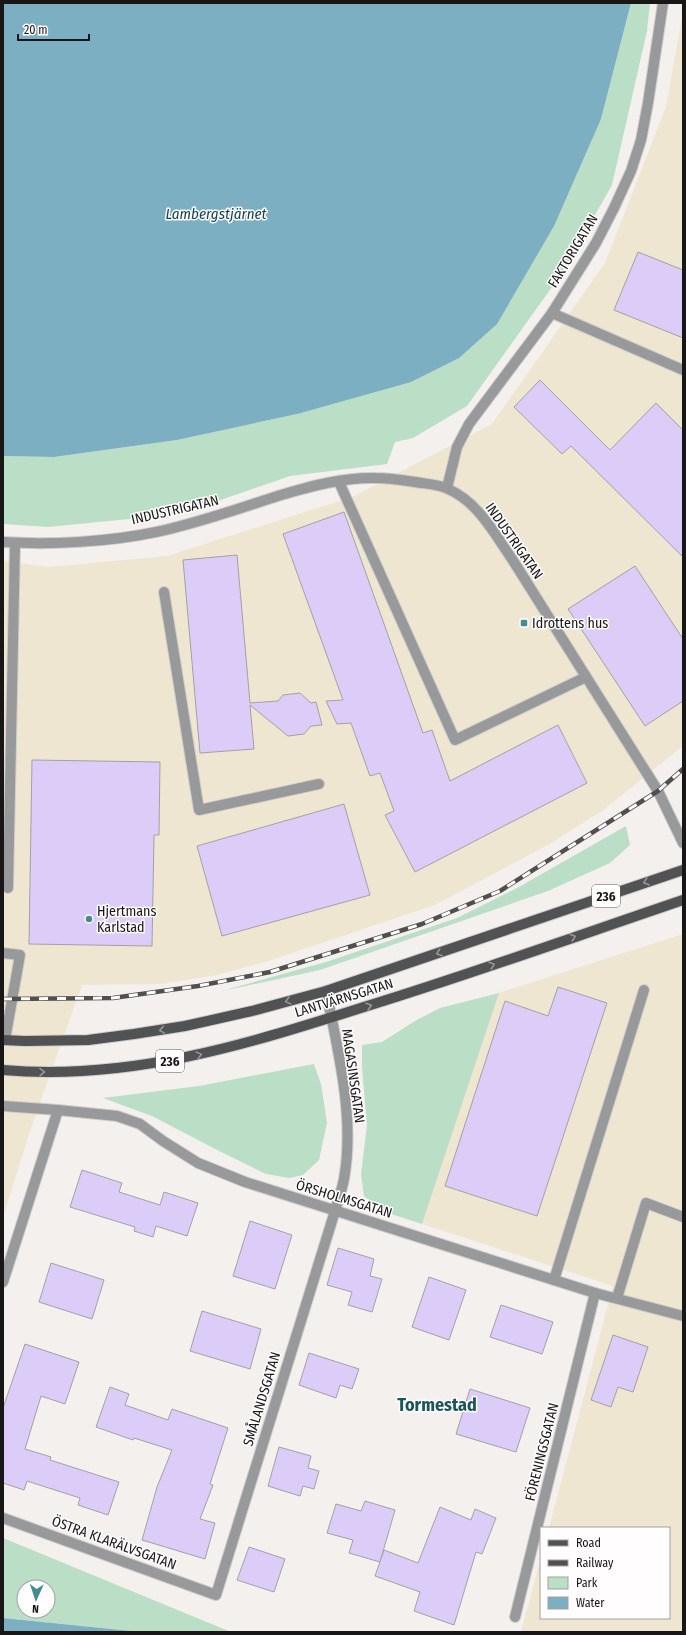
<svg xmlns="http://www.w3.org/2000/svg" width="686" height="1635" font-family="'Fira Sans Condensed',sans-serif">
<rect width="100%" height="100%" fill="#f3f0ee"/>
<g fill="#efe6d1">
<path d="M683,12V746L602,811L548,845L435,905L268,961L217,975L160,984L82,985L31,1128L3,1217V561L49,567L167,556L352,497L492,424L605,263L666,107Z"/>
<path d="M683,934V1632H521L541,1558V1618H669V1528H549L613,1286L422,1224L499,993Z"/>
</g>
<g fill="#bbdec7" fill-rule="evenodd">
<path d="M631,3H650L647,31L612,185L562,273L467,406L413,438L395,442L387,464L290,476L180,514L48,527L3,524V456L54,457L177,440L297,414L601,119Z"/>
<path d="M626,826L630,845L610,863L548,891L320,970L222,991L326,962L457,918L517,888Z"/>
<path d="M499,993L422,1224L385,1212L364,1196L361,1174L367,1125L362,1067V1045L382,1042L415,1021L440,1008Z"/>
<path d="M314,1064L321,1084L327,1123L319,1160L303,1175L289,1178L266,1174L221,1152L152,1116L103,1098L199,1086Z"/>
<path d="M3,1538L231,1632H141L3,1618ZM24,1587H48V1611H24Z"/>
</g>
<g fill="#7dafc2">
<path d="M3,3H631L601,119L554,226L497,324L459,358L411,382L297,414L177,440L54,457L3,456Z"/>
<path d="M3,1618L141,1632H3Z"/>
</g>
<g fill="#dccdf8" stroke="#a2a1a4">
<path d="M638,252L683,270V338L614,310Z"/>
<path d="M540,380L610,450L656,403L683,430V557L571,446L562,454L514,407Z"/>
<path d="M344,512L423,733L432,730L450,781L558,725L587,783L415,872L385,815L394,811L380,773L370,776L351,723L337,724L326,701L343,700L283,534Z"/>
<path d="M237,555L250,703L278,701L283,695L300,693L311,703L316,702L322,725L311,726L304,734L288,736L250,705L254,749L200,753L183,560Z"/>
<path d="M635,566L683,639V701L645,726L568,609Z"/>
<path d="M32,760L160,762L159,835H154L152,946L29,944Z"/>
<path d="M344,804L370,895L222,936L197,846Z"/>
<path d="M558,987L607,1003L537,1216L445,1186L505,1001L548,1016Z"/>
<path d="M82,1170L122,1183L119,1192L160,1205L164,1192L198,1203L187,1236L156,1226L153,1237L134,1231L135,1227L70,1207Z"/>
<path d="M250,1221L292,1235L275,1289L233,1276Z"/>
<path d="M338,1248L374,1259L370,1276L382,1279L372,1312L348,1305L352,1292L327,1285Z"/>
<path d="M51,1263L104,1280L92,1319L39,1302Z"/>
<path d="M429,1277L466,1290L449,1340L412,1327Z"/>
<path d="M501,1305L553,1322L542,1354L490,1337Z"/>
<path d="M202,1311L261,1329L250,1369L190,1351Z"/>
<path d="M613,1335L648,1347L633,1392L618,1387L611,1407L591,1400Z"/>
<path d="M25,1344L79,1362L65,1404L41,1396L25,1449L51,1457L50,1460L119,1482L108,1515L78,1505L80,1498L27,1481L24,1490L3,1483V1408Z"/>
<path d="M309,1353L359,1369L352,1389L340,1385L336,1398L299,1385Z"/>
<path d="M110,1387L129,1394L125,1405L168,1420L172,1409L228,1428L210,1484L213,1485L200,1519L215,1523L205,1559L142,1540L157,1487L172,1450L134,1438L133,1440L96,1427Z"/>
<path d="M470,1389L530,1408L516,1452L456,1434Z"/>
<path d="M279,1447L311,1456L308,1468L319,1471L314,1489L303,1486L300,1496L268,1486Z"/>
<path d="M365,1501L395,1510L380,1562L349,1553L353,1540L327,1533L336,1504L361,1511Z"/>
<path d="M440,1507L471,1520L475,1509L496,1518L482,1554L476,1552L454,1625L414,1611L420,1592L375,1576L384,1550L418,1563Z"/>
<path d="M249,1547L285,1559L274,1592L237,1580Z"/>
</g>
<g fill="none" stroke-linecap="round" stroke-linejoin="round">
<g stroke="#d0cdcb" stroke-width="12">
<g id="service">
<path d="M552,313L683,370"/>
<path d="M339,482L455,740L586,677"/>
<path d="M164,592L199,810L319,784"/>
<path d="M8,888L15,543"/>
<path d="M3,953L20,955L5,1040"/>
<path d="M554,1280L644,990"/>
<path d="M617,1298L646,1203L683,1217"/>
</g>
</g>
<g stroke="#d0cdcb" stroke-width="12">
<g id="minor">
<path d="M447,488L457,447L469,424L552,313L596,243L614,208L631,171L641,140L648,103L663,3"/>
<path d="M3,542C51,545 109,542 156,532C199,523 240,508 281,495C312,486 344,477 376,478C389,478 402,480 415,482C426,484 438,484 448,489C478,502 494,533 512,559L658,791L683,843"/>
<path d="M3,1106L58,1110L117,1116L140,1124L163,1141L198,1163L245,1182L595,1293L683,1316"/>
<path d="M3,1282L58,1110"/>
<path d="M3,1518L216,1595L335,1211C338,1200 342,1190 344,1179C355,1118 338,1050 326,991"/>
<path d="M515,1617L595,1293"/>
</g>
</g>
<g stroke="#d0cdcb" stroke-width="12">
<g id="primary">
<path d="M3,1040L25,1041L88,1040L134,1034L185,1026L252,1011L326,991L683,870"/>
<path d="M3,1070C129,1081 245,1045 364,1007C471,974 577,936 683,900"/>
</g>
</g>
<use href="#service" stroke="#98999a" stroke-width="10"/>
<use href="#minor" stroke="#98999a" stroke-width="10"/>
<use href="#primary" stroke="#515254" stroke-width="10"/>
<g stroke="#52504f" stroke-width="4.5">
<path id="rail" d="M3,999L113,998L198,986L270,972L422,924L500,891L658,791L683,769"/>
</g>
<use href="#rail" stroke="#fffdfd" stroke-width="3" stroke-dasharray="9" stroke-linecap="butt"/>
</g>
<defs><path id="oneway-chevron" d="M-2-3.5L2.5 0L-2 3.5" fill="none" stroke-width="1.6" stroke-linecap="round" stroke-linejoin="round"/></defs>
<g stroke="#979698">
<use href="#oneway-chevron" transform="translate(646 882) rotate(161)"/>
<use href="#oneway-chevron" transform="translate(573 937) rotate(-19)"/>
<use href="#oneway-chevron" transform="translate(439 953) rotate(161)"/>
<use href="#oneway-chevron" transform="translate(492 965) rotate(-19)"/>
<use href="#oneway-chevron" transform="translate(288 1001) rotate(165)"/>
<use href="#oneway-chevron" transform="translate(369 1006) rotate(-17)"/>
<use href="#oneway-chevron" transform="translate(162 1030) rotate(170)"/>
<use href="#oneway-chevron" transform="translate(199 1055) rotate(-15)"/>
<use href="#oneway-chevron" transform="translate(42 1072) rotate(-1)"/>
</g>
<g fill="#448c8f" stroke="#fffdfd" stroke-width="1.5">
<rect x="520" y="619" width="8" height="8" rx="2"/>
<circle cx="89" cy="919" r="4"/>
</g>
<g text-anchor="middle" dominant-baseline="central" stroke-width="3" stroke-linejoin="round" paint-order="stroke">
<g fill="#fffdfd" stroke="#5d5b5b" stroke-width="1">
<rect x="592" y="885" width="28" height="22" rx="3"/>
<rect x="156" y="1050" width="28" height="22" rx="3"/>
</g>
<g font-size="13" font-weight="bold" fill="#181616">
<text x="606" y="896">236</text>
<text x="170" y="1061">236</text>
</g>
<g font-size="14" fill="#181616" stroke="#fffdfd">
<text transform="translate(573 251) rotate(-59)">FAKTORIGATAN</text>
<text transform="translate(175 510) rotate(-13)">INDUSTRIGATAN</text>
<text transform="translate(514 541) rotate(55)">INDUSTRIGATAN</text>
<text transform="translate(344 998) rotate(-17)">LANTVÄRNSGATAN</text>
<text transform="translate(353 1076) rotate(82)">MAGASINSGATAN</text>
<text transform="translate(344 1199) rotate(17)">ÖRSHOLMSGATAN</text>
<text transform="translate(262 1399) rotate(-73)">SMÅLANDSGATAN</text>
<text transform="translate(542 1452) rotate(-76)">FÖRENINGSGATAN</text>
<text transform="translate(114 1543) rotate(20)">ÖSTRA KLARÄLVSGATAN</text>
</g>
<g font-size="14" fill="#181616" stroke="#fffdfd" text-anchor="start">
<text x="532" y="623">Idrottens hus</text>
<text x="97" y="911">Hjertmans<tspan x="97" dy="16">Karlstad</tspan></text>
</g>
<g font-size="15" font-style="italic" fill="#154250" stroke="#fffdfd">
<text x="216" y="214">Lambergstjärnet</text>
</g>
<g font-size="18" font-weight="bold" fill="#1a5659" stroke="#fffdfd">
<text x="437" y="1405">Tormestad</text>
</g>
</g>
<rect width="686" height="1635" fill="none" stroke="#181616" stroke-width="8"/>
<rect x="540" y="1527" width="130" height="92" fill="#fffdfd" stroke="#a3a1a1"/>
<rect x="548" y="1540" width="20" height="6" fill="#515254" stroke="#a3a1a1"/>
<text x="576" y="1547" font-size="12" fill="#181616">Road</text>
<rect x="548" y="1560" width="20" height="6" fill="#52504f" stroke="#a3a1a1"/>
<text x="576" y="1567" font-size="12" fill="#181616">Railway</text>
<rect x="548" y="1577" width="20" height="12" fill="#bbdec7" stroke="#a3a1a1"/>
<text x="576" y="1587" font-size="12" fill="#181616">Park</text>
<rect x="548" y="1597" width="20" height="12" fill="#7dafc2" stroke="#a3a1a1"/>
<text x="576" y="1607" font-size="12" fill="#181616">Water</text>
<g transform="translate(36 1599) rotate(183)"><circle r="19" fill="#fffdfd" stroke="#a3a1a1"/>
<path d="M0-3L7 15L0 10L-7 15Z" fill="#448c8f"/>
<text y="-6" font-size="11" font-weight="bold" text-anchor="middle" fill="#181616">N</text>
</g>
<path d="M18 34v6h71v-6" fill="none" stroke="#181616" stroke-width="2"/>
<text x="24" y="34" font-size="12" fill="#181616" stroke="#fffdfd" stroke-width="3" paint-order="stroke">20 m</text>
</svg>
